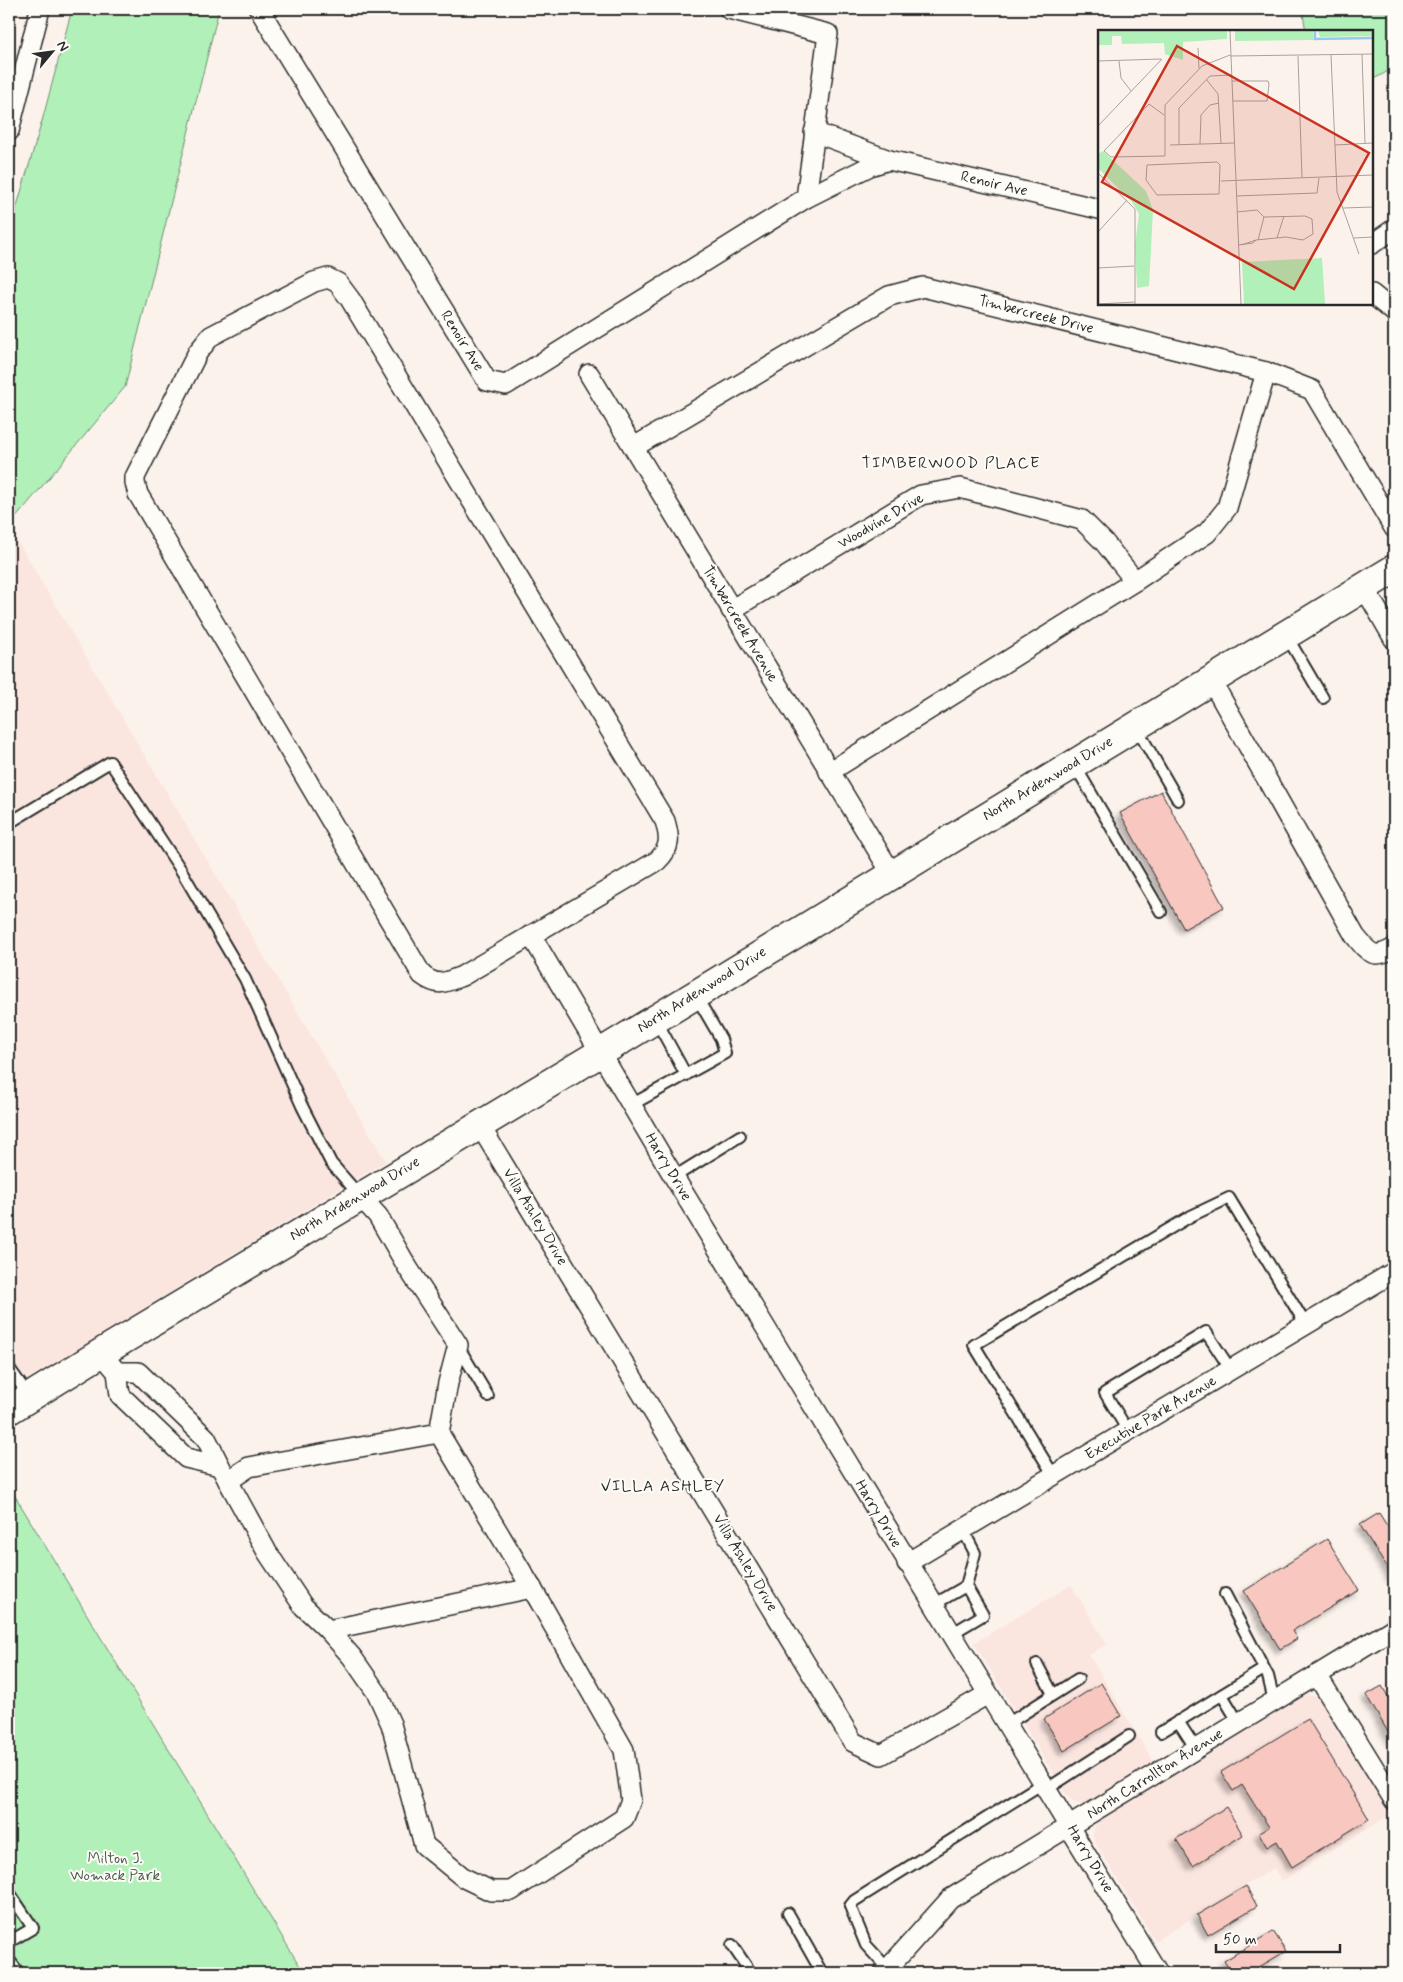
<svg xmlns="http://www.w3.org/2000/svg" width="1403" height="1982" font-family="Mynerve,sans-serif">
<defs>
<filter id="shadow"><feDropShadow dx="-4.5" dy="4.5" stdDeviation="2.5" flood-color="#0004"/></filter>
</defs>
<rect width="100%" height="100%" fill="#fcf2ec"/>
<filter id="ink" filterUnits="userSpaceOnUse"><feTurbulence type="fractalNoise" baseFrequency=".02" numOctaves="2"/><feDisplacementMap in="SourceGraphic" scale="10" xChannelSelector="R" yChannelSelector="G"/><feConvolveMatrix kernelMatrix="1 2 1 2 8 2 1 2 1" color-interpolation-filters="sRGB"/></filter>
<g filter="url(#ink)">
<g fill="#fbe5df">
<path d="M9,527L386,1161L9,1390Z"/>
<path d="M1071,1585L1107,1644L1089,1655L1155,1764L1092,1801L1083,1805L1073,1802L1065,1793L974,1643Z"/>
<path d="M1307,1695L1319,1697L1327,1704L1393,1813L1282,1881L1274,1868L1155,1941L1095,1842L1093,1835L1095,1826L1104,1817Z"/>
</g>
<g fill="#b1f0b8" stroke="#6e8e72">
<path d="M72,9H219L125,387L9,526V233L42,121Z"/>
<path d="M1302,9H1394V68L1372,80V31H1306Z"/>
<path d="M9,1486L304,1973H9Z"/>
</g>
<g fill="#f8c8c0" stroke="#2b2b2b" filter="url(#shadow)">
<path d="M1161,791L1224,907L1184,929L1120,813Z"/>
<path d="M1379,1513L1394,1537V1579L1360,1525Z"/>
<path d="M1327,1539L1359,1590L1292,1631L1297,1639L1280,1649L1244,1591Z"/>
<path d="M1101,1683L1121,1716L1064,1751L1044,1719Z"/>
<path d="M1382,1686L1394,1707V1742L1366,1695Z"/>
<path d="M1308,1719L1369,1819L1292,1867L1277,1841L1267,1847L1259,1833L1269,1827L1242,1785L1233,1791L1221,1772Z"/>
<path d="M1226,1807L1243,1835L1193,1866L1176,1839Z"/>
<path d="M1246,1886L1257,1906L1208,1935L1197,1915Z"/>
<path d="M1273,1931L1286,1951L1249,1973H1232L1224,1961Z"/>
</g>
<g fill="none" stroke-linecap="round" stroke-linejoin="round">
<g stroke="#2b2b2b" stroke-width="14">
<g id="lane">
<path d="M1286,635L1323,698"/>
<path d="M1136,727L1178,800"/>
<path d="M1074,764L1161,912"/>
<path d="M9,823L110,762L181,870L245,979L302,1106L331,1163L360,1196"/>
<path d="M656,1020L686,1075"/>
<path d="M631,1105L725,1053L721,1039L696,996"/>
<path d="M674,1177L740,1136"/>
<path d="M458,1346L488,1396"/>
<path d="M9,1368L29,1396"/>
<path d="M1128,1431L1105,1393L1206,1332L1231,1370"/>
<path d="M1054,1476L974,1345L1191,1216L1229,1198L1306,1325"/>
<path d="M1225,1594L1268,1676L1274,1701"/>
<path d="M933,1605L966,1586"/>
<path d="M951,1634L983,1615L966,1586L975,1553L963,1530"/>
<path d="M1037,1664L1053,1694"/>
<path d="M1222,1695L1239,1723"/>
<path d="M1178,1721L1196,1749"/>
<path d="M1007,1724L1078,1679"/>
<path d="M1161,1732L1264,1669"/>
<path d="M1047,1789L1129,1736"/>
<path d="M9,1892L33,1928L9,1942"/>
<path d="M788,1913L822,1973"/>
<path d="M732,1945L751,1973"/>
<path d="M9,1960L19,1973"/>
<path d="M888,1969L866,1945L850,1906L854,1901L1043,1783"/>
</g>
</g>
<g stroke="#2b2b2b" stroke-width="22">
<g id="street">
<path d="M259,9L487,381L506,385L806,198L870,166L889,160L1099,209"/>
<path d="M729,9L828,34L806,198"/>
<path d="M9,131L40,9"/>
<path d="M814,132L889,160"/>
<path d="M1372,244L1394,229"/>
<path d="M328,278L338,283L350,299L665,821C670,838 671,848 657,861L462,976C444,983 438,987 422,975L138,494L135,483V477L198,352L211,336L314,282Z"/>
<path d="M1372,294L1394,312"/>
<path d="M589,374L892,874"/>
<path d="M634,447L889,296L923,287L1266,372L1312,390L1394,528"/>
<path d="M1364,587L1394,639"/>
<path d="M731,610L921,495L960,488L1082,520L1104,542L1135,581"/>
<path d="M1211,680L1355,936C1369,953 1373,960 1394,948"/>
<path d="M829,772L1135,581L1207,533L1227,508L1266,372"/>
<path d="M531,935L674,1177L1158,1973"/>
<path d="M479,1124L853,1742L881,1755L988,1694"/>
<path d="M101,1353L117,1372L120,1395L186,1458L220,1466L206,1438L138,1372H117"/>
<path d="M220,1466L267,1552L303,1606L328,1630L352,1657L377,1693L391,1724L424,1845L464,1878L491,1891H511L624,1818L631,1800L624,1750L540,1602L439,1433L448,1383L458,1345L408,1268L378,1216L360,1196"/>
<path d="M228,1481L249,1467L439,1433"/>
<path d="M907,1563L1394,1272"/>
<path d="M328,1630L532,1588"/>
<path d="M1317,1675L1394,1800"/>
<path d="M884,1973L950,1899L1394,1628"/>
</g>
</g>
<g stroke="#2b2b2b" stroke-width="31">
<path id="secondary" d="M9,1410L101,1353L600,1053L1394,569"/>
</g>
<use href="#lane" stroke="#fdfcf7" stroke-width="10"/>
<use href="#street" stroke="#fdfcf7" stroke-width="19"/>
<use href="#secondary" stroke="#fdfcf7" stroke-width="28"/>
</g>
</g>
<g text-anchor="middle" dominant-baseline="central" stroke-width="4" stroke-linejoin="round" paint-order="stroke">
<g font-size="15" fill="#2b2b2b" stroke="#fdfcf7">
<text transform="translate(994 184) rotate(13)">Renoir Ave</text>
<text transform="translate(1036 315) rotate(14)">Timbercreek Drive</text>
<text transform="translate(462 341) rotate(58)">Renoir Ave</text>
<text transform="translate(881 521) rotate(-30)">Woodvine Drive</text>
<text transform="translate(740 624) rotate(59)">Timbercreek Avenue</text>
<text transform="translate(1048 779) rotate(-31)">North Ardenwood Drive</text>
<text transform="translate(702 990) rotate(-32)">North Ardenwood Drive</text>
<text transform="translate(668 1167) rotate(59)">Harry Drive</text>
<text transform="translate(355 1199) rotate(-31)">North Ardenwood Drive</text>
<text transform="translate(535 1217) rotate(59)">Villa Ashley Drive</text>
<text transform="translate(1151 1418) rotate(-31)">Executive Park Avenue</text>
<text transform="translate(878 1514) rotate(59)">Harry Drive</text>
<text transform="translate(745 1563) rotate(59)">Villa Ashley Drive</text>
<text transform="translate(1155 1774) rotate(-32)">North Carrollton Avenue</text>
<text transform="translate(1090 1859) rotate(59)">Harry Drive</text>
</g>
<g font-size="15" fill="#4c5c4e" stroke="#fdfcf7">
<text x="115" y="1859">Milton J.<tspan x="115" dy="17">Womack Park</tspan></text>
</g>
<g font-size="16" letter-spacing="1" fill="#2b2b2b" stroke="#fdfcf7">
<text x="951" y="463">TIMBERWOOD PLACE</text>
<text x="663" y="1486">VILLA ASHLEY</text>
</g>
</g>
<g transform="translate(1098 30)">
<rect width="275" height="275" fill="#fcf2ec"/>
<path d="M0,1H129V9L85,12V30L67,24L66,13L24,14L23,6H14V15H0ZM137,1H215L216,10L137,11ZM220,1H275V6L222,7ZM5,121L48,161L55,180L51,256L39,258L37,215L41,184L34,172L0,138V124ZM224,228L227,274H146L144,232Z" fill="#b1f0b8"/>
<path fill="none" stroke="#93cbf2" stroke-width="2.5" d="M217,1V9L275,8"/>
<path fill="none" stroke="#a8a29f" stroke-width="1" d="M132,1L143,274M100,18L101,38M264,24L267,113M233,25L239,162L261,224M132,26L275,24M200,26L204,148M0,31L63,29M21,31L23,48L33,61M108,49L120,64L123,113M134,51H170L171,54L169,71H135M66,85L51,74L6,121L13,127L67,126V75L104,36L132,25M0,96L64,29M102,114L103,85L112,75L121,73M72,115L136,113M81,115V78L112,46L134,45M237,115L275,113M119,132L122,135L121,164L59,165L48,150L49,135ZM0,143L37,179V274M123,151L275,145M138,166L219,163L221,148M245,178L275,177M139,182L159,180L166,187L207,186L214,189L215,204L205,210L188,207L158,210M0,202L29,170M179,208L186,186M256,208L275,207M160,210L166,187M140,215L155,213L158,210L143,215M0,238L36,236M0,274L37,272"/>
<path fill="#c8321e" fill-opacity="0.15" stroke="#c8321e" stroke-width="2.5" d="M79,16L271,123L196,259L4,152Z"/>
<rect width="275" height="275" fill="none" stroke="#2b2b2b" stroke-width="2.5"/>
</g>
<rect width="1403" height="1982" fill="none" stroke="#fdfcf7" stroke-width="30"/>
<rect x="15" y="15" width="1373" height="1952" fill="none" stroke="#2b2b2b" stroke-width="2" filter="url(#ink)"/>
<g transform="translate(52 52) rotate(61)" stroke="#fdfcf7" stroke-width="4" paint-order="stroke">
<path d="M0-4L9 19L0 12L-9 19Z" fill="#2b2b2b"/>
<text y="-8" font-size="14" font-weight="bold" text-anchor="middle" fill="#2b2b2b">N</text>
</g>
<path d="M1216 1944v8h124v-8" fill="none" stroke="#2b2b2b" stroke-width="2.5"/>
<text x="1223" y="1944" font-size="15" fill="#2b2b2b" stroke="#fdfcf7" stroke-width="4" paint-order="stroke">50 m</text>
</svg>
